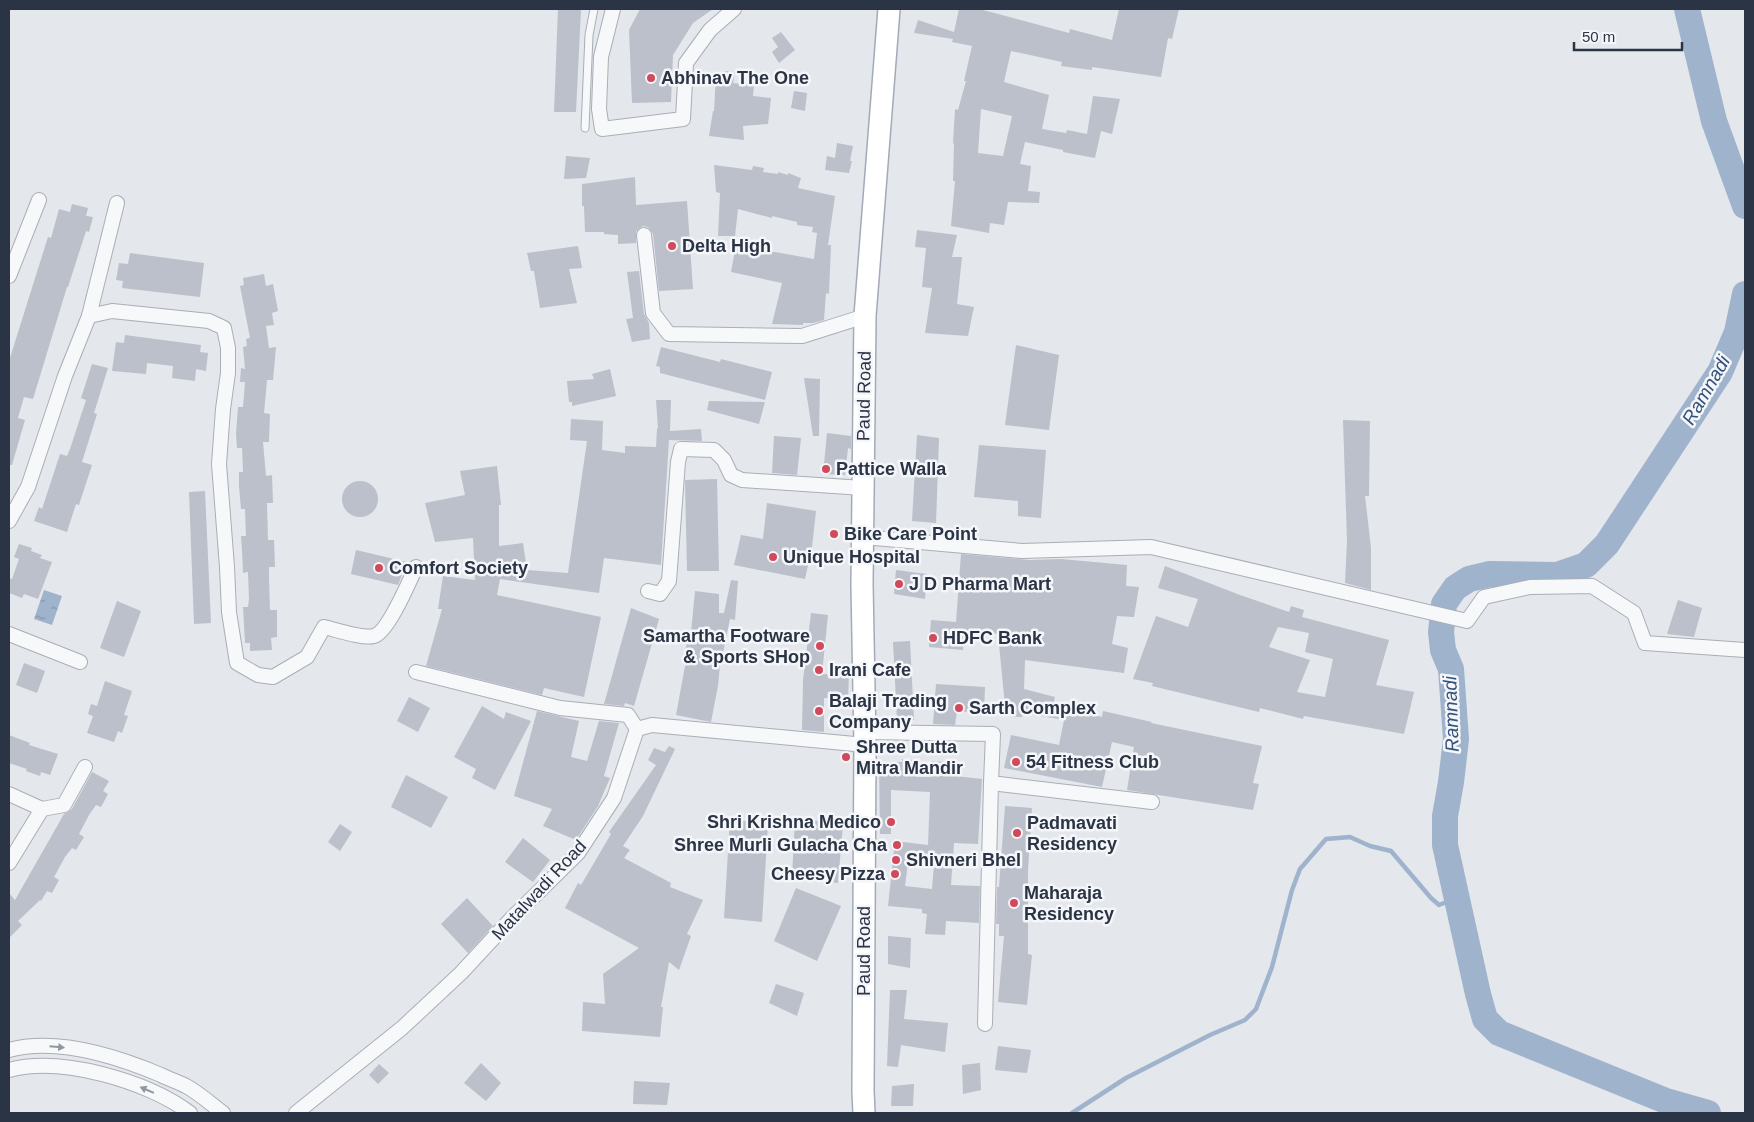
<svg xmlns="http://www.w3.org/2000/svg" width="1754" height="1122" font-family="Helvetica,sans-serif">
<defs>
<pattern id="water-ripples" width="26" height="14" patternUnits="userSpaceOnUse" patternTransform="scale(1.25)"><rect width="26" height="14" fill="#9fb4cc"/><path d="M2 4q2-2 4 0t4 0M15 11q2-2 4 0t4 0" fill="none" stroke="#8293a7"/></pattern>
</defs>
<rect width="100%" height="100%" fill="#e4e7ec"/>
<path fill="url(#water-ripples)" d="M44,590L62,596L52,625L34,619Z"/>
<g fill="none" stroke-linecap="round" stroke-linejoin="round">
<path stroke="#9fb4cc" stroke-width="4.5" d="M1072,1113L1126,1078L1210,1035L1245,1020L1256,1009L1272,967L1292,890L1300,869L1326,839L1350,837L1370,846L1391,851L1431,898L1439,905L1457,898"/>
<g stroke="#9fb4cc" stroke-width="26">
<path d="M1687,9L1714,121L1745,206"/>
<path d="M1708,1113L1666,1101L1499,1033L1485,1019L1478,994L1445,845V816L1451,782L1456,739L1451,669L1443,650L1441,632L1444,604L1455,588L1469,579L1490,574L1557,575L1586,565L1607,544L1720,372L1737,332L1745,294"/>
</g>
</g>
<g fill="#bbc0ca" fill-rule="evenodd">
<path d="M558,9H581L576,112H554Z"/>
<path d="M640,9H713L693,23L673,55L671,102L632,103L629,30Z"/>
<path d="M959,9H983V10L1069,33L1070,29L1112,40L1119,9H1179L1172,39L1168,38L1161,77L1092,67V70L1061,66L1062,62L1011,51L1004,82L1049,95L1042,129L1066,133L1067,130L1087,134L1093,96L1120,99L1112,134L1101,131L1095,158L1063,152V150L1025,142L1020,164L1031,166L1028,191L1040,192L1039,203L1008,202L1004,225L990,223L989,233L951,226L955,181H953L954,144L953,143L955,109L958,110L966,81H964L972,46L952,42L953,39L914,33L918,20L954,32ZM981,109L1012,116L1003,156L978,153Z"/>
<path d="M781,32L795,50L779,63L772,52L778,47L772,38Z"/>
<path d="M726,71L735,72L733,83L754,85L753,96L771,98L768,124L743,126L744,140L709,136L713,111H714L716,74Z"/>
<path d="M794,91L807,93L805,111L791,108Z"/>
<path d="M837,143L853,146L850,161H852L849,173L825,170L827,156L835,158Z"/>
<path d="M566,156L590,158L586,178L564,179Z"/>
<path d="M714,165L752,170L753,166L764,168L763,172L778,174V172L788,175V173L801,178L798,188L835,196L828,245H831L829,294L826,293L824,320L813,323H803V325L772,324L782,283L731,272L736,245L814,259L817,233L812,232L813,227L797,225V222L772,216V218L738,209L735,236H718L720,193L716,192Z"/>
<path d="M635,177L636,205L687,201L693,289L659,291L653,234L648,227L643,226L636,231V243L618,244V235L604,234V232H585L584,206H582V184Z"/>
<path d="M72,204L88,208L86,216L93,217L89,232L86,231L68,287H67L33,399L24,397L18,418L25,420L12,465H9V361L48,237L51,238L59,209L70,212Z"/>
<path d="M917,230L957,235L952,257H962L957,304L974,307L968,336L925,333L932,288L922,287L926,248L915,247Z"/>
<path d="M578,246L582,268L569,269L577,303L540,308L534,271H531L527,253Z"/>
<path d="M130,253L204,263L200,297L122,288L123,281L116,280L119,263L128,264Z"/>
<path d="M639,271L644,314L649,323L650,339L632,342L626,319L633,318L627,272Z"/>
<path d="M264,274L266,286L273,284L278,311L272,313L274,325L266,326L269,348L276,347L273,380H267L264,413L270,414L269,442H263L266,476L272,475L273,503H267L268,540H274L275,567H269V579L270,610H277V637L271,638L272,650L250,651V643H245L243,607H248L249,599L248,572L243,573L242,550L241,536H246L245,509H241L239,486V472H243L242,448H237L236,434L238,407H243L245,382H240L241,368L245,369L243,347L247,346L246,339L250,338L240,286L244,285L243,278Z"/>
<path d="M125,335L201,345L200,352L208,353L206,371L196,369L195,381L172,378L173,366L147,363L146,374L112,371L116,342L124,343Z"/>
<path d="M1016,345L1059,355L1049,430L1005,425Z"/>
<path d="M661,347L720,362L721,359L772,372L765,400L660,373V367L656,366Z"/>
<path d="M92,364L108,368L94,413L97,414L82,462L92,465L79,505L76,504L67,532L34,521L39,507L42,509L60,454L67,456L70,449L86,400L81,398Z"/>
<path d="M610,369L616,396L572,406V402H569L567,381L594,379L592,374Z"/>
<path d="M804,378L820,379L819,436H813Z"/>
<path d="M656,400H671L670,431L701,429L702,441L669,440L661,565L604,558L599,593L500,579L497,595L601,617L584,697L544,688L542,695L426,666L442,609H438L443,576L475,580L473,538L435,542L425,503L465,495L460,471L497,466L501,505H499V546L523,543L527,570L568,573L587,441L570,440L571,419L603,421L602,450L625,453V446L656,447L657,428L658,429Z"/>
<path d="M709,401L765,402L759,424L707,410Z"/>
<path d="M1343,420L1370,421L1369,496H1365L1371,548V590L1345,583L1347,541Z"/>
<path d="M827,433L851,436V449L848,448L845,475L823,474Z"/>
<path d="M917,435L939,438L936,523L912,521Z"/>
<path d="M774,436L801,438L797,475L772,473Z"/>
<path d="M979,445L1046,450L1041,518L1018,516V501L974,497Z"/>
<path d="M717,479L719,571H687L685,480Z"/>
<circle cx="360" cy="499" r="18"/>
<path d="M205,491L211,623L194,624L189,492Z"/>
<path d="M767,503L816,511L812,547L805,579L734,565L741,535L763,539Z"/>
<path d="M19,544L32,548L31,551L42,555L40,558L52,562L38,599L24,594L22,598L9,593V578L12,579L19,559L14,557Z"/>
<path d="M356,550L407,562L398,585L351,574Z"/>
<path d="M961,554L1030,560L1061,559L1127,565L1126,586L1139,587L1134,617L1117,616L1112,644L1128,648L1124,673L1025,660L1024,689L1055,697L1053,705L1102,717L1103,711L1152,722L1151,723L1262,746L1253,783L1259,784L1253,810L1127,790L1134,747L1112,742L1102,787L1004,768L1011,735L1059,745L1064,720L1023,713L1022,717L1006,716L998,634L964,632L963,650L929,647L931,620L956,622Z"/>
<path d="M1165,566L1240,595L1289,612L1291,606L1304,610L1302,617L1389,640L1376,685L1414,692L1404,734L1304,716L1303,719L1260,708L1259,712L1152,686L1153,683L1133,679L1156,616L1188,627L1198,599L1158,588ZM1278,627L1309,633L1305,652L1333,659L1325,697L1297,692L1310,660L1269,647Z"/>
<path d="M896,570L927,574L925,599L894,594Z"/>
<path d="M731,580L738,581L735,620L730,619L723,653H721L718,686L711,722L676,715L685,666L687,648H686L689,631L691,632L695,591L719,594V613H724Z"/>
<path d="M1678,600L1702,608L1694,637L1667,634Z"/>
<path d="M117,601L141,611L124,657L100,648Z"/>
<path d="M631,608L659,619L634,706L625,703L624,706L604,704Z"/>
<path d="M811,613L828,615L822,674L849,675L848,699L824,698V732L802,730L803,680Z"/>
<path d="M910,641L914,720H897L893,642Z"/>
<path d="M24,663L45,671L37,693L16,685Z"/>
<path d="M105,681L132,691L124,715L128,716L122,733L118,731L114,742L87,733L93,716L88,714L91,704L97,706Z"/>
<path d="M936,684L985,687L984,713L957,711L955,725L933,724Z"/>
<path d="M409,697L430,708L418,732L397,721Z"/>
<path d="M482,706L504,719L506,712L531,721L495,790L472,778L476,769L454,757Z"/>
<path d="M537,711L579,721L571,757L587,761L599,721L619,723L604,776L610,778L598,806L576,840L543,826L552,809L514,796Z"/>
<path d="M9,735L30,743L29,745L58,754L50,775L41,772L40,776L26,771L27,769L9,763Z"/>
<path d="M669,746L675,749L643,816L623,846L630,850L624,858L671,883L670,887L703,900L687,934L691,936L679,970L669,962L661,1007H663L660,1037L582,1031L583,1002L605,1004L603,974L639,948L565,908L578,883L581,885L611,834L609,832L656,765L648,760L654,748L665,752Z"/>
<path d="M902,759L916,760L917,777H930L931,761L946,762V775L982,779L978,844L954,843L951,885L980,886L979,923L946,921L945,935L925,934L927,914L922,913V909L888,906L895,841L928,845L930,792L891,790V834H880L879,762H902ZM908,862L934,864L932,889L905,886Z"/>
<path d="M92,772L109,781L103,791L108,794L101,807L96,805L89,815L79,834L84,837L76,850L72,848L65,857L54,877L59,880L52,893L47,891L41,901L40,900L18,921L22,925L9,938V893L15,900L64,814L72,809Z"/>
<path d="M406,775L448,797L431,828L391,807Z"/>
<path d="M1005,806L1032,808L1028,870V954L1032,955L1027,1005L998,1002L1004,936H999V924H996L997,887H999Z"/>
<path d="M795,818L843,824L838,883L792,877Z"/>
<path d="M730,819L768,824L762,922L724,918Z"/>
<path d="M340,824L352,832L340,851L328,842Z"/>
<path d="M523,838L550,860L533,882L505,862Z"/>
<path d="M796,888L841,906L817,961L774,941Z"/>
<path d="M467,898L493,926L468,953L441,924Z"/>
<path d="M888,936L911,938L910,968L888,964Z"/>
<path d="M776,984L804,993L797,1016L769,1003Z"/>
<path d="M890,990H907L904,1019L948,1023L945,1052L901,1045L898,1067L887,1066Z"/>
<path d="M998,1046L1031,1050L1027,1073L995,1070Z"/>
<path d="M481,1063L501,1083L486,1101L464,1083Z"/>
<path d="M980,1063L981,1090L963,1094L962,1065Z"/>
<path d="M379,1064L389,1073L378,1084L369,1075Z"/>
<path d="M634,1081L670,1083L667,1105L633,1104Z"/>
<path d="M914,1084L913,1106H891L892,1086Z"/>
</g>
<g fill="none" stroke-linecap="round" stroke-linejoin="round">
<g stroke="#a9aeb7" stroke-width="9">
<path id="lane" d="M585,128L589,35L594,9"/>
</g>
<g stroke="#a9aeb7" stroke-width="16">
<g id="street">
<path d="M613,9L601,57L599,109L602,129L683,119L686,63L710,30L734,9"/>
<path d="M644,235L653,313L669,334L802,336L865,316"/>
<path d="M9,276L39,200"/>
<path d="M89,316L117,203"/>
<path d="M9,521L28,487L65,376L89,316L112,311L209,321L224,328L228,348V373L223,409L219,464L227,567L229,612L237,663L258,675L273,677L307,657L324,627C337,630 363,639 374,636C388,632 409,582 416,567"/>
<path d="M863,537L1022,551L1151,547L1467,621L1484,597L1530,587L1592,586L1634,613L1645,643L1745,650"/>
<path d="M648,591L660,594L669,581L678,462L681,449L714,450L724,460L731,475L742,480L863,488"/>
<path d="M9,634L80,662"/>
<path d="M416,672L560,708L628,715L637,729"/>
<path d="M865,732L993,734L991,783L1152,802"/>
<path d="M9,794L42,809"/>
<path d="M9,863L42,809L64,805L85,767"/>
<path d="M985,1024L991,783"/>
<path d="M9,1050C57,1037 116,1056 161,1075C169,1079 178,1082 186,1086C199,1093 211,1104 223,1113"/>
<path d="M9,1070C61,1056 147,1081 190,1113"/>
<path d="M296,1113L402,1028L461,973L512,918L578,853L614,798L637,729L652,725L865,745"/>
</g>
</g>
<g stroke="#a3abb8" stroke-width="24">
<path id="primary" d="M864,1113L863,1091L865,745L862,584L865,316L889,9"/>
</g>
<use href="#lane" stroke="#f7f8fa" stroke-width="7"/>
<use href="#street" stroke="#f7f8fa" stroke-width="14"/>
<use href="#primary" stroke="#fff" stroke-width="21"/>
</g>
<defs><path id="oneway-solid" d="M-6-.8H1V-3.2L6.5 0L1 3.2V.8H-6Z" transform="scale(1.25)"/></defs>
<g fill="#9196a0">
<use href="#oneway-solid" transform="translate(57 1047) rotate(5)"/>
<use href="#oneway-solid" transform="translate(147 1090) rotate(-157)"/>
</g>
<g fill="#d1495b" stroke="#f4f6f9" stroke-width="2">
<circle cx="651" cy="78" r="5"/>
<circle cx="672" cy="246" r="5"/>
<circle cx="826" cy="469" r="5"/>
<circle cx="834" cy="534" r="5"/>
<circle cx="773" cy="557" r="5"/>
<circle cx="379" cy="568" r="5"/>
<circle cx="899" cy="584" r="5"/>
<circle cx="933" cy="638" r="5"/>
<circle cx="820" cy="646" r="5"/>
<circle cx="819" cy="670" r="5"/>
<circle cx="959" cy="708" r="5"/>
<circle cx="819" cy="711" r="5"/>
<circle cx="846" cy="757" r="5"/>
<circle cx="1016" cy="762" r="5"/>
<circle cx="891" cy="822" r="5"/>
<circle cx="1017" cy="833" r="5"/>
<circle cx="897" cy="845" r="5"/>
<circle cx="896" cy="860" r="5"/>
<circle cx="895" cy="874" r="5"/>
<circle cx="1014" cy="903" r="5"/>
</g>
<g text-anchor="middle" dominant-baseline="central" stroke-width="5" stroke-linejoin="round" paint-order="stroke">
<g font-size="18" font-weight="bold" fill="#2b3445" stroke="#f4f6f9" text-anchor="start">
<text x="661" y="78">Abhinav The One</text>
<text x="682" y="246">Delta High</text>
<text x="836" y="469">Pattice Walla</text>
<text x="844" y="534">Bike Care Point</text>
<text x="783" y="557">Unique Hospital</text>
<text x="389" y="568">Comfort Society</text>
<text x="909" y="584">J D Pharma Mart</text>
<text x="810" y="636" text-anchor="end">Samartha Footware<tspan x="810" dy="21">&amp; Sports SHop</tspan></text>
<text x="943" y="638">HDFC Bank</text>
<text x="829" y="670">Irani Cafe</text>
<text x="829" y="701">Balaji Trading<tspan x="829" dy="21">Company</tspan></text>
<text x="969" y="708">Sarth Complex</text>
<text x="856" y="747">Shree Dutta<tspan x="856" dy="21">Mitra Mandir</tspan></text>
<text x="1026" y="762">54 Fitness Club</text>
<text x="881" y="822" text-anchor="end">Shri Krishna Medico</text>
<text x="1027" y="823">Padmavati<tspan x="1027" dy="21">Residency</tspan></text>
<text x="887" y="845" text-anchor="end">Shree Murli Gulacha Cha</text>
<text x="906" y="860">Shivneri Bhel</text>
<text x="885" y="874" text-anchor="end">Cheesy Pizza</text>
<text x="1024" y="893">Maharaja<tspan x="1024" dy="21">Residency</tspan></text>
</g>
<g font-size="18" fill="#2b3445" stroke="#f4f6f9">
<text transform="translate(864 396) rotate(-89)">Paud Road</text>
<text transform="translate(539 890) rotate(-47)">Matalwadi Road</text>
<text transform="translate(864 951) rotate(-90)">Paud Road</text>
</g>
<g font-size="19" font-style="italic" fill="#34527a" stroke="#f4f6f9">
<text transform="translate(1706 390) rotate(-60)">Ramnadi</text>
<text transform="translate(1451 714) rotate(-92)">Ramnadi</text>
</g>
</g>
<rect width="1754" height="1122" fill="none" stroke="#2b3445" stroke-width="20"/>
<path d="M1574 42v8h108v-8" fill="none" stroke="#2b3445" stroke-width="2.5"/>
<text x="1582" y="42" font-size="15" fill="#2b3445" stroke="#f4f6f9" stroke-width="4" paint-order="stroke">50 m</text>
</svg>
